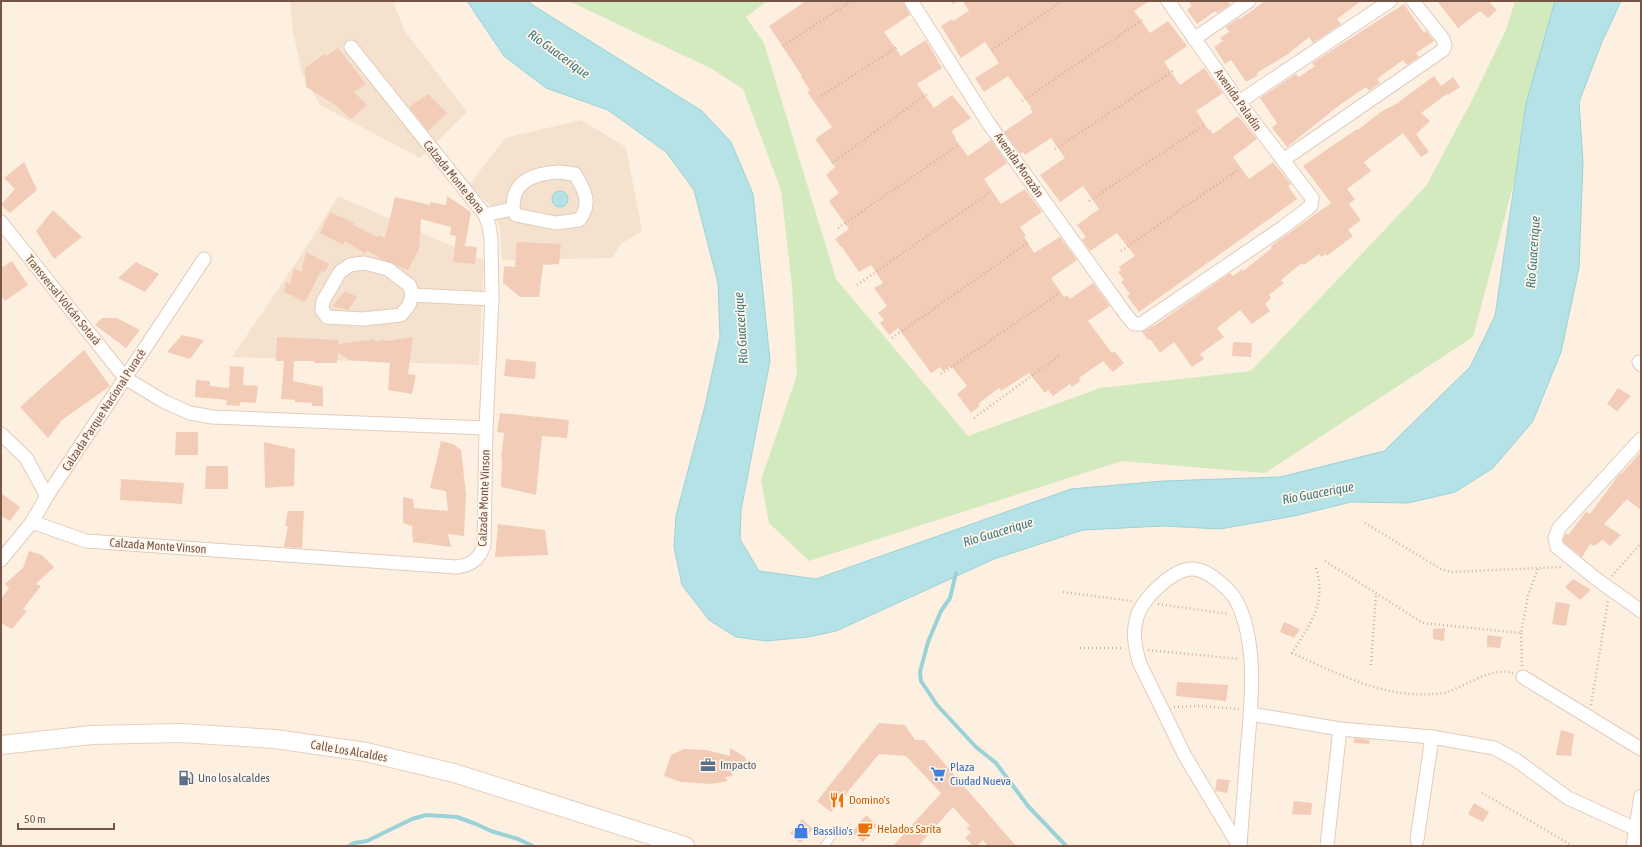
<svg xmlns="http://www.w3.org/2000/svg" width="1642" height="847" font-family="'Asap Condensed',sans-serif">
<rect width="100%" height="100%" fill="#fdf0e1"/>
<g fill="#f4e2cf">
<path d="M290,1H393L404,30L467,112L420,158L320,105L302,73L293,32Z"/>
<path d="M581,120L626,147L642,231L621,244L612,258L502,260L500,230L493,208L469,185L505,138Z"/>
<path d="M338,196L484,260L479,365L232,357L307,246Z"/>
</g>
<path fill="#d3eabf" d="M569,1H767L746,17L764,43L836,279L968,436L1100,388L1251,371L1426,186L1471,102L1506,30L1515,1H1562L1473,337L1265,473L1122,461L809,561L769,523L761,480L797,375L792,286L781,190L743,89L712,69Z"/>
<g fill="#b5e2e6" stroke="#9bd2d8">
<path d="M467,1H529L531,4L702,111L731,142L753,194L770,361L741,510L740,539L759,571L816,579L1071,489L1163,481L1280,477L1384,451L1470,367L1495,316L1526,104L1555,1H1621L1602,42L1579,102L1583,162L1579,268L1561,352L1533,421L1493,468L1455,492L1408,503L1351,502L1294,516L1220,529L1163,526L1083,530L994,559L836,631L808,637L766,641L736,637L709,620L682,585L674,547L676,516L705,406L720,337L718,283L694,190L666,152L608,110L546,88L504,56Z"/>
<circle cx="560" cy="199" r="8"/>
</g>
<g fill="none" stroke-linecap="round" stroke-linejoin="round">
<g stroke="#9bd2d8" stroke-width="4">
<path d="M956,573L950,598L941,611L928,642L920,672L921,681L937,705L976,747L996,763L1028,806L1066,846"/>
<path d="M349,846L354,843L367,841L412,819L426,815L457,817L476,824L491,831L518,839L533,846"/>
</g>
</g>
<g fill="#f3ccb8">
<path d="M806,1H903L910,15L884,32L901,56L926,40L942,68L917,84L934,108L952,95L971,118L951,131L956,138L955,139L968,156L991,140L1007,163L984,179L1001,204L1025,189L1042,212L1020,227L1026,236L1024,237L1034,253L1060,237L1077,260L1051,278L1064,297L1067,295L1070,299L1093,283L1110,306L1088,321L1112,353L1114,351L1124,363L1113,372L1103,361L1079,378L1080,381L1072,387L1070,384L1053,396L1048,390L1045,393L1029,373L1001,391L999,388L978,404L980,406L971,413L957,394L967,386L951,366L943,371L940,367L931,373L898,328L889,335L880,323L884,320L878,313L887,306L874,288L883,283L871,265L859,272L842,247H841L835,239L849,229L829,201L839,193L826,175L835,167L815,139L832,127L807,92L810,90L801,77L802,76L769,26Z"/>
<path d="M963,1H1149L1134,11L1150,33L1168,21L1187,46L1164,62L1180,85L1204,68L1223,93L1196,111L1209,130L1210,129L1213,134L1238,116L1257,139L1233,157L1249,179L1273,162L1291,184L1288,186L1297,199L1139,312L1127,296L1130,294L1121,282L1124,280L1118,272L1121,270L1119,267L1135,256L1117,233L1090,251L1082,240L1086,237L1077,225L1099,209L1083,186L1060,202L1040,175L1065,158L1051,138L1025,155L1023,152L1020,154L1004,132L1033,112L1030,108L1031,107L1008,76L984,92L975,78L999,63L985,42L961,58L941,26L952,19L953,21L969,11Z"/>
<path d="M1188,1H1228L1230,5L1217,13L1215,11L1197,24L1187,10L1192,6Z"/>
<path d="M1265,1H1361L1337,19L1341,24L1313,43L1309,37L1288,54L1257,73L1258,75L1246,82L1231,60L1225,64L1214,47L1223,41L1220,38L1229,32L1226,27L1239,18L1240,19Z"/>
<path d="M1437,1H1493L1490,3L1497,10L1488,18L1480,11L1458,28Z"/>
<path d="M1404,4L1424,33L1426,31L1434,41L1416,53L1419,57L1407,65L1403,60L1377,79L1380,83L1369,91L1366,87L1341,104L1287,147L1272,128L1277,123L1260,98L1296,74L1299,77L1315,66L1312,63Z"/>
<path d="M338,48L366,84L354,92L367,105L351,119L334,104L306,87L305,68L325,54L327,56Z"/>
<path d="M1434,76L1441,86L1453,77L1460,87L1448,95L1447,94L1421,113L1430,121L1416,134L1429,152L1421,157L1403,133L1364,162L1371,171L1347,189L1355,199L1349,204L1361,220L1348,230L1353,236L1327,256L1326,254L1321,257L1319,254L1304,265L1302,263L1281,280L1284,283L1269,295L1271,298L1265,304L1270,311L1252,324L1240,310L1217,328L1224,337L1200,354L1204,359L1192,367L1174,342L1160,353L1150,339L1148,340L1142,332L1157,324L1230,273L1233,276L1242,269L1243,271L1272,248L1271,246L1331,203L1303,166L1357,129L1358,130L1382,111L1396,104Z"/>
<path d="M428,94L447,113L428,131L409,107Z"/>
<path d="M24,162L37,190L10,213L1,205L15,189L4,178Z"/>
<path d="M447,196L471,212L465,246L477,247L475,264L453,262L456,236L450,235L451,227L421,219L419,249L408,270L381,259L367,250L366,254L345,241L343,245L320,233L330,212L354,223L353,225L378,237V235L385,238L395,197L430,205V202L446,205Z"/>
<path d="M53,210L82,237L54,259L36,231Z"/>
<path d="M517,242L561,244L559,264L543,265L539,297H520L503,283L504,266L515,267Z"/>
<path d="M306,252L329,264L325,272L321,271L305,302L284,292L286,282L290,284L294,268L301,272Z"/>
<path d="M12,261L28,285L5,301L1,295V268Z"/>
<path d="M136,262L159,274L145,292L118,278Z"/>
<path d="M345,291L357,297L348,310L332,306Z"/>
<path d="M102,318H117L140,330L126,348L95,325Z"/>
<path d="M182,335L204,340L190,359L167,352Z"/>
<path d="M277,337L338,340V344L375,339V342L384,340V341L393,340L413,337L408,374L416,375L412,394L388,390L390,363L349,360L338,352L337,363H314V361H294L293,381L323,387V406H312V403L295,402V400L281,399L284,361H276Z"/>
<path d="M1233,342L1252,343L1251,357L1232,356Z"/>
<path d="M84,350L110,386L62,420L48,438L20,407Z"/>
<path d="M506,359L536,362L535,379L504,376Z"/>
<path d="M230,366L244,367L243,385L258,386L256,403L240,402V406L226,405L227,400L195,397L196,380L210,381V386L229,388Z"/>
<path d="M1618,388L1631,396L1617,411L1607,404Z"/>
<path d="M500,413L569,420L567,438L542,436L536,495L501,487L502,458H501L504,433L497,432Z"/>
<path d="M176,432H198V455H175Z"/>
<path d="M441,441L453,444L461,450L466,494L464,536L448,534L451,547L413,542L412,526L403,523V497L413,499L414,508L448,511L446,491L430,488Z"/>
<path d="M264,442L295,449L294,486L265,488Z"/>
<path d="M1641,452V510L1627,499L1604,524L1621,535L1610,546L1603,540L1594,546L1590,544L1582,557L1564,543L1563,539L1566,533L1568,535L1586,512L1590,514L1618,476L1620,473L1621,474Z"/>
<path d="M206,466H228V489H205Z"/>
<path d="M121,479L184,483L182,504L120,500Z"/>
<path d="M1,493L20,507L10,521L1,516Z"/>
<path d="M288,511H304L302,548L284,547L288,526H285Z"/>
<path d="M498,524L545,530L548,555L495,557Z"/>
<path d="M29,551L42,555L54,567L36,584L41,586L23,609L27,611L12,629L1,623V599L9,588L5,584L23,568Z"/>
<path d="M1573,579L1591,590L1580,600L1565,587Z"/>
<path d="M1556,602L1570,604L1566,626L1552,624Z"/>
<path d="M1284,622L1300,629L1294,638L1280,632Z"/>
<path d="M1445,628L1444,641L1433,639V629Z"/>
<path d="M1487,635L1502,637L1500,648L1487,647Z"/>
<path d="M1177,682L1228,685L1226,701L1176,696Z"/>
<path d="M879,723L905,725L915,740H924L1016,846H988L983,840L977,846H973L965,838L971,832L966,828L970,826L953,807L918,846H893L941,793L906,756L879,754L831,812L817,801Z"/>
<path d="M1561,730L1574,734L1571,756L1556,755Z"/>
<path d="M1354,738L1370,740L1369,744L1354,743Z"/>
<path d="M730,748L745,757L749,769L731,772L733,776L725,777L728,781L711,784L681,782L664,776L671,755L684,749L707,750L730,756Z"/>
<path d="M1217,779L1230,780L1227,793L1215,791Z"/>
<path d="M1294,801L1312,803L1311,815L1292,814Z"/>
<path d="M1474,803L1489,812L1483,822L1468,814Z"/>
<path d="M866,815L877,825L863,842L852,832Z"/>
<path d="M802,819L813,829L800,843L790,833Z"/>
</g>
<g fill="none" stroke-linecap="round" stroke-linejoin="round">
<g stroke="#e1ccbd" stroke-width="9">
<path id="lane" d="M824,846L837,830"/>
</g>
<g stroke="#e1ccbd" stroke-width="15">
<g id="street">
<path d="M911,1L989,124L1127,316L1134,324H1141L1282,228L1311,206L1312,198L1239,102L1168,1"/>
<path d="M1194,39L1249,1"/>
<path d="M1239,102L1390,1"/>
<path d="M1283,160L1443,50L1445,45L1443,39L1413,1"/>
<path d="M559,172L575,174C585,191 592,204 579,220L556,223L516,215C512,209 513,205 514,198C518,177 541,173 559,172Z"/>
<path d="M485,215L512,209"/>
<path d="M1,222L125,378L165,402L190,413L212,417L486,428"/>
<path d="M364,263L388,269L410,286L412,295L409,305L401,315L363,319L327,317L322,310L323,301L340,272L350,265Z"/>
<path d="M412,295L492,299"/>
<path d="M1639,362L1641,365"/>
<path d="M1,434L26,458L47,496"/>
<path d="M1641,439L1559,528L1555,538L1557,547L1595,578L1641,611"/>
<path d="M32,522L86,541L456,567C471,565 479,560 484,545L486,428L492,299L491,239L489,226L485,215L351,47"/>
<path d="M1,560L32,522L47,496L204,259"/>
<path d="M1523,677L1641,749"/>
<path d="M1251,714L1340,729L1432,737L1494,748L1516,760L1568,798L1636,829"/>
<path d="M1417,840L1432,737"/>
<path d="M1239,846L1185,756L1140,664C1135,649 1132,632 1137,617C1142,599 1174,567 1194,569C1203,570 1211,575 1218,581C1226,587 1235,597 1239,606C1258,650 1251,706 1247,753C1245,784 1242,815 1240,846"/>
<path d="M1327,846L1340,729"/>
<path d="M1633,846L1641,796"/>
</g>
</g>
<g stroke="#e8cfbc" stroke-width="20">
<path id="secondary" d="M1,745L92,735L180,733L275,739L366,752L454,773L685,846"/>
</g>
<g stroke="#d7af9b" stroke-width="2.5" stroke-dasharray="1 3" stroke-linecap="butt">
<path d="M953,3L955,1"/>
<path d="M783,46L851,1"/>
<path d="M992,50L1062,1"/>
<path d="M818,98L899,46"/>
<path d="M1022,101L1142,20"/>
<path d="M1055,149L1173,71"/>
<path d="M832,163L927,94"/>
<path d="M1089,201L1206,124"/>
<path d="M838,228L960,144"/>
<path d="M1121,251L1238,170"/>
<path d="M857,285L989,193"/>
<path d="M892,338L1029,242"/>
<path d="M941,374L1058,294"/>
<path d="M974,418L1060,355"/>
<path d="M1365,523L1441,569L1451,572L1561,567"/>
<path d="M1325,561L1423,623L1521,633L1528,596L1538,568"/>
<path d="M1316,568C1327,604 1310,624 1292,653C1334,672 1383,698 1431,694C1436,694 1442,694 1447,692C1466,686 1493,666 1513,673"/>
<path d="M1612,576L1641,543"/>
<path d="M1063,592L1132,601"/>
<path d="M1158,604L1229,614"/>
<path d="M1521,633L1522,666"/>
<path d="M1080,648H1123"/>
<path d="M1148,650L1239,659"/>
<path d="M1371,665L1376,594"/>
<path d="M1591,705L1608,601"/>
<path d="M1174,707L1201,706L1239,709"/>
<path d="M1482,793L1573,846"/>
</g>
<use href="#lane" stroke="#fff" stroke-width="7"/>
<use href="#street" stroke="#fff" stroke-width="13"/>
<use href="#secondary" stroke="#fff" stroke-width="18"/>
</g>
<defs>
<g id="office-bare" transform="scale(1.2)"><path d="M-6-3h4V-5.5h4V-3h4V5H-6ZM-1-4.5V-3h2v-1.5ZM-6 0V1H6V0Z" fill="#5c6f8a" stroke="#fff5e8" stroke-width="2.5" paint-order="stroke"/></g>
<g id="supermarket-bare" transform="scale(1.2)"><path d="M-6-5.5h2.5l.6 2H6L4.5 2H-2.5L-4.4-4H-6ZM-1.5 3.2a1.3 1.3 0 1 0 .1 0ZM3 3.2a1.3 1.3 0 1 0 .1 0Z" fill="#3f7fe0" stroke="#fff5e8" stroke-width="2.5" paint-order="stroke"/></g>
<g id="fuel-bare" transform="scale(1.2)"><path d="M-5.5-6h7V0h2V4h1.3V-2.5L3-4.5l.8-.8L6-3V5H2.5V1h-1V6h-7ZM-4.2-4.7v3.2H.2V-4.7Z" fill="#5c6f8a" stroke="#fff5e8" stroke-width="2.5" paint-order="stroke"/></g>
<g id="restaurant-bare" transform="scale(1.2)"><path d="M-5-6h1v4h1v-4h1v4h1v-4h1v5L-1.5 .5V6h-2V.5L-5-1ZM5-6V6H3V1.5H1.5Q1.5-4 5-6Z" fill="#e8710a" stroke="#fff5e8" stroke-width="2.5" paint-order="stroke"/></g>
<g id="cafe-bare" transform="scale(1.2)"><path d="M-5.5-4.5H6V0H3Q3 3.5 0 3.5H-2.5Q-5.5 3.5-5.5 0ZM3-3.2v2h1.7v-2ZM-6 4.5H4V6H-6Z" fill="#e8710a" stroke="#fff5e8" stroke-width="2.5" paint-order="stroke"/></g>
<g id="shop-bare" transform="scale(1.2)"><path d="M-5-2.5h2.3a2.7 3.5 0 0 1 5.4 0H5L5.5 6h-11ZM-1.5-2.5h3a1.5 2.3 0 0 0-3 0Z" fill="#3f7fe0" stroke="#fff5e8" stroke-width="2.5" paint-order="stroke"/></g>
</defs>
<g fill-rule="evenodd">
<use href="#office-bare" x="708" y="765"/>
<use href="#supermarket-bare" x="938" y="774"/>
<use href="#fuel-bare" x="186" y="778"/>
<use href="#restaurant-bare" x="837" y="800"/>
<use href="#cafe-bare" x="865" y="829"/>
<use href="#shop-bare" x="801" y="831"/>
</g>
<g text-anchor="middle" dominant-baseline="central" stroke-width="3.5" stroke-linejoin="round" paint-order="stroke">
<g font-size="12" fill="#745547" stroke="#fff5e8">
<text transform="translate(1238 100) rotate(55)">Avenida Paladín</text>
<text transform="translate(1019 165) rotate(55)">Avenida Morazán</text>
<text transform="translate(454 177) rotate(51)">Calzada Monte Bona</text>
<text transform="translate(63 300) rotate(51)">Transversal Volcán Sotará</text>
<text transform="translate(104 410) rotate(-57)">Calzada Parque Nacional Puracé</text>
<text transform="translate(484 498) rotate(-88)">Calzada Monte Vinson</text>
<text transform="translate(158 546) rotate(4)">Calzada Monte Vinson</text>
<text transform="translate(349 751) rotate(10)">Calle Los Alcaldes</text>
</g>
<g font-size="12" fill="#4e5e75" stroke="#fff5e8" text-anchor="start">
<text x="720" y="765">Impacto</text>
<text x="198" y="778">Uno los alcaldes</text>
</g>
<g font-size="12" fill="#366cbe" stroke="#fff5e8" text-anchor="start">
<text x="950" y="767">Plaza<tspan x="950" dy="14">Ciudad Nueva</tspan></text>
<text x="813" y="831">Bassilio's</text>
</g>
<g font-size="12" fill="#c56008" stroke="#fff5e8" text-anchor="start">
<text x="849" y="800">Domino's</text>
<text x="877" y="829">Helados Sarita</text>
</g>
<g font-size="13" font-style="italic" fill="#3e7a82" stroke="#fff5e8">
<text transform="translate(559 54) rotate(36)">Río Guacerique</text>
<text transform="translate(1533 252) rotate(-86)">Río Guacerique</text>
<text transform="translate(741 328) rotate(-94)">Río Guacerique</text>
<text transform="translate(1318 493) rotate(-11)">Río Guacerique</text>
<text transform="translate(998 532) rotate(-17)">Río Guacerique</text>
</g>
</g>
<rect width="1642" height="847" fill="none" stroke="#745547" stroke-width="4"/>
<path d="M18 823v6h96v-6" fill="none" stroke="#745547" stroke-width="2"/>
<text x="24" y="823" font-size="12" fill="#745547" stroke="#fff5e8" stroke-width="3" paint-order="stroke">50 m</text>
</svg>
